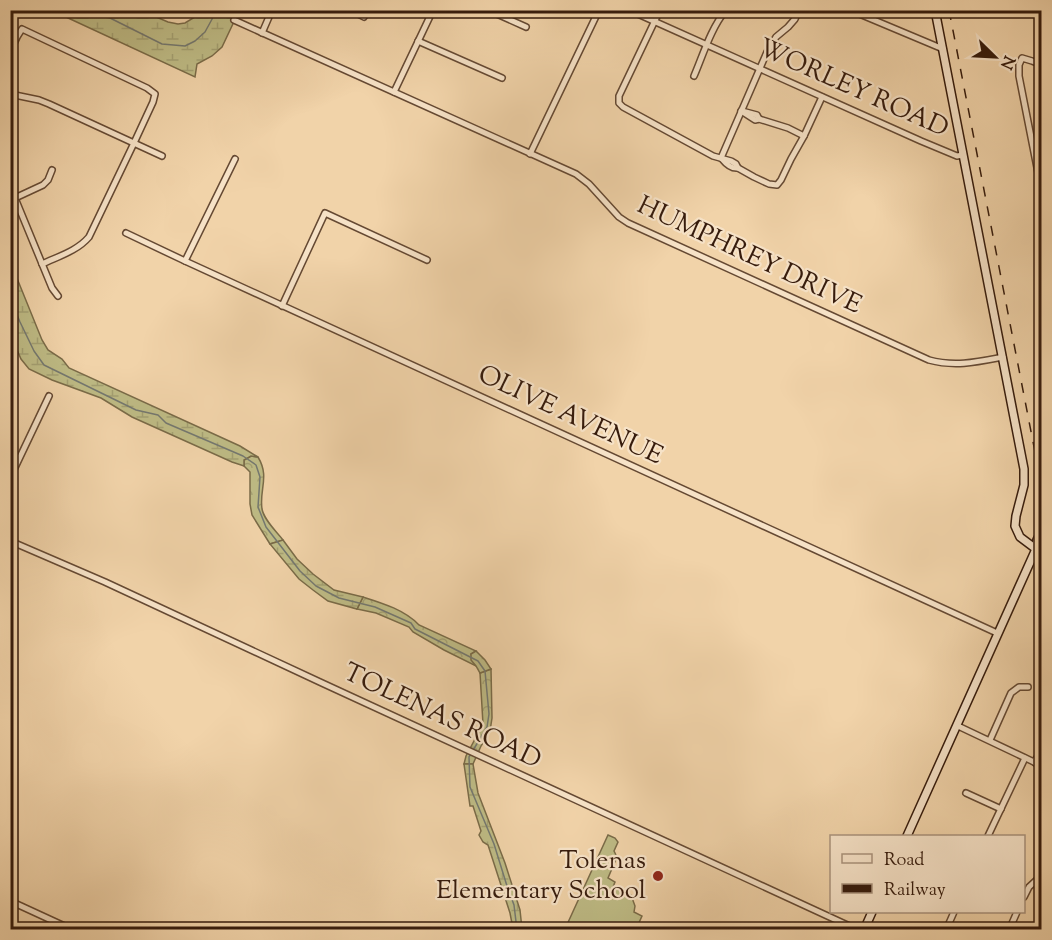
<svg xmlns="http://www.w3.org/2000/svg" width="1052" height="940" font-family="'Sorts Mill Goudy',serif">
<defs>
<pattern id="forest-crowns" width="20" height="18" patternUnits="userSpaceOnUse" patternTransform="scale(1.5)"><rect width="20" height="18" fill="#bebb85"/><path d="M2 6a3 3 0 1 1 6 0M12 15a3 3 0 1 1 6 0" fill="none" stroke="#a4a072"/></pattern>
<pattern id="wetland-marsh" width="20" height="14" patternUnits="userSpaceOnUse" patternTransform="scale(1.5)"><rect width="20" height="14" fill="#bebb85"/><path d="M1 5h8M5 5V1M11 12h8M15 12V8" fill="none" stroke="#a4a072"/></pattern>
</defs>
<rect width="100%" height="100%" fill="#f1d3a9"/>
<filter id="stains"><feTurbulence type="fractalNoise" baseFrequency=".00333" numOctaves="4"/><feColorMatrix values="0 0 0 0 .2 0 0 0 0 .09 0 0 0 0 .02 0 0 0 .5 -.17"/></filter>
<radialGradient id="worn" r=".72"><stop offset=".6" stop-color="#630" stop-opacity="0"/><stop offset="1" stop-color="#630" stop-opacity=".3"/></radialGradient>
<g fill="url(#forest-crowns)" stroke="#7a6b48" stroke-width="1.5">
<path d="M251,456L258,457C270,477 259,489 262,509C264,520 276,531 283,540L270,544L252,515L250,504V472L244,466V460Z"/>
<path d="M363,597C382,603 405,610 419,625L476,651L471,654L476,666L444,650L413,632L409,627L376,613L357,609Z"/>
<path d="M491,669L492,718L490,731L481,746L473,764H464L466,756L483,724L480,673Z"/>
</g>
<g fill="url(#wetland-marsh)" stroke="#7a6b48" stroke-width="1.5">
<path d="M53,11H142L168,22L178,24L185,23L195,17L199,11H239L222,47L212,56L197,64L195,77Z"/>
<path d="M10,261L42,340L48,350L62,359L69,368L240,446L258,457L251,456L244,460V466L232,462L132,417L101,398L52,380L29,369L21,359L11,336Z"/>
<path d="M283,540L297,559L313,574L334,590L363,597L357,609L328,601L313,590L299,579L270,544Z"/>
<path d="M476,651L485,660L491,669L480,673L476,666L471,660V654Z"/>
<path d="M464,764H473L478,793L505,863L520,910L522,929H513L510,913L488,845L483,842L479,835L481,831L473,806H470Z"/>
</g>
<path fill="#bebb85" stroke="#7a6b48" stroke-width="1.5" d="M608,835L615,838L618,842L614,851L617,857L608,878L615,882L613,887L631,895L635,906L634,912L642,916L636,929H565Z"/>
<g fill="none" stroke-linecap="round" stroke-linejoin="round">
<g stroke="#747870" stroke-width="1.5">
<path d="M94,10L162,44L185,46L195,41L205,32L217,10"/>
<path d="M10,298L20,322L34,351L44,365L136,410L158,415L166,423L243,456L256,465L260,477L258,507L266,527L300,571L316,586L339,598L375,607L411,623L415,629L478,661L485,671L489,714L487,727L469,757L470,787L494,844L507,886L514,905L517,930"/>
</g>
<g stroke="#654933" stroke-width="8">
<g id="street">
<path d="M350,10L364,17"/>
<path d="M488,10L526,27"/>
<path d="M629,10L921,141L957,156L963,155"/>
<path d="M660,10L619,96V103L623,107L713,156L731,161L736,164L738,168L754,177L769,184L777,185L781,180L791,159L804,136L822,97"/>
<path d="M850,10L943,49"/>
<path d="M234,20L576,174L589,184L619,217L628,223L929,360C955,367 977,362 1003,357"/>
<path d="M262,33L272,10"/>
<path d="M418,41L502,78"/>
<path d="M10,52L17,37L22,29L147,88L155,94L153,102L134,143L89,237C77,251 59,256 42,264"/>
<path d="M1042,65L1032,61L1022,58L1019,65V76L1042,193"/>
<path d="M694,76C703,55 711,28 726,10"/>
<path d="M394,92L433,10"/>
<path d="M10,94L39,100L49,104L162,156"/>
<path d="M741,111L755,120L759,119L788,128L804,136"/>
<path d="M742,111L757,115L759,119"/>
<path d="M530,154L599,10"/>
<path d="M721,158L767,52L776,37L788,27L795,19L799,10"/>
<path d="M722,159C726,164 731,169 738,168"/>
<path d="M10,186L52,288L58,296"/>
<path d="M15,198L43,185L48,180L52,170"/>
<path d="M126,233L185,261L997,633"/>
<path d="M185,261L235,159"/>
<path d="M282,306L325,213L427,260"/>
<path d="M10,478L49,396"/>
<path d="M10,541L105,582L322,683L858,930"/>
<path d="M958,726L1034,762L1042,768"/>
<path d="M990,740L1011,693L1019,687H1028"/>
<path d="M1034,762L1042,750"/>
<path d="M966,793L1001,809"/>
<path d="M988,836L1025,758"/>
<path d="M1024,897L1029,887L1042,875"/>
<path d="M10,901L73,930"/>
<path d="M946,930L954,912"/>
<path d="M1009,930L1017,912"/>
</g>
</g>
<g stroke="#361b0c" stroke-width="10">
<g id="secondary">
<path d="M935,10L1024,469V485L1016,516L1015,526L1020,537L1036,549"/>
<path d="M907,836L1036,549L1037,540L1042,530"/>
<path d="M864,930L872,912"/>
</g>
</g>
<use href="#street" stroke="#f6e2c7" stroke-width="5"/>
<use href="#secondary" stroke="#f6e2c7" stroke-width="7"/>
<path stroke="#361b0c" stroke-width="1.5" stroke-dasharray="10 10" stroke-linecap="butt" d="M949,10L1042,488"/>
</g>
<circle fill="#8f2418" stroke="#f6e2c7" stroke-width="2" cx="658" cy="876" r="6"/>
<g text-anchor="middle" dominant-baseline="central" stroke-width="4.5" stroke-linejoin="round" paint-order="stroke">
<g font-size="26" fill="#361b0c" stroke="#f6e2c7">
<text transform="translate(853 89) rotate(24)">WORLEY ROAD</text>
<text transform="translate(749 256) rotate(25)">HUMPHREY DRIVE</text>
<text transform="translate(570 416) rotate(25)">OLIVE AVENUE</text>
<text transform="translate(442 717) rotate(25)">TOLENAS ROAD</text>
</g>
<g font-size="26" fill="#361b0c" stroke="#f6e2c7" text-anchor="end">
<text x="646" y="861">Tolenas<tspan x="646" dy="30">Elementary School</tspan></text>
</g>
</g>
<rect width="1052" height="940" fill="none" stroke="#f1d3a9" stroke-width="36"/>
<rect x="12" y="12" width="1028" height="916" fill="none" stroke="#361b0c" stroke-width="3"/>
<rect x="18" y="18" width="1016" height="904" fill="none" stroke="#361b0c" stroke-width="1.5"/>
<rect x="830" y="835" width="195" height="78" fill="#f6e2c7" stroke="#a9927c" stroke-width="1.5"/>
<rect x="842" y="854" width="30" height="9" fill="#f6e2c7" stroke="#a9927c" stroke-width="1.5"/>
<text x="884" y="865" font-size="18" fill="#361b0c">Road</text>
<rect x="842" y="884" width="30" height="9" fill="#361b0c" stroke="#a9927c" stroke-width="1.5"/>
<text x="884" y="895" font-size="18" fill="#361b0c">Railway</text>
<g transform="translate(995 57) rotate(114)" stroke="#f6e2c7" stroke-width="4.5" paint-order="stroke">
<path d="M0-4.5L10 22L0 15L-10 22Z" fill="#361b0c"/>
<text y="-9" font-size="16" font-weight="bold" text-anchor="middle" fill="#361b0c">N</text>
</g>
<rect width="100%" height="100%" filter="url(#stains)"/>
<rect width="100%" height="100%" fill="url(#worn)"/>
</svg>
